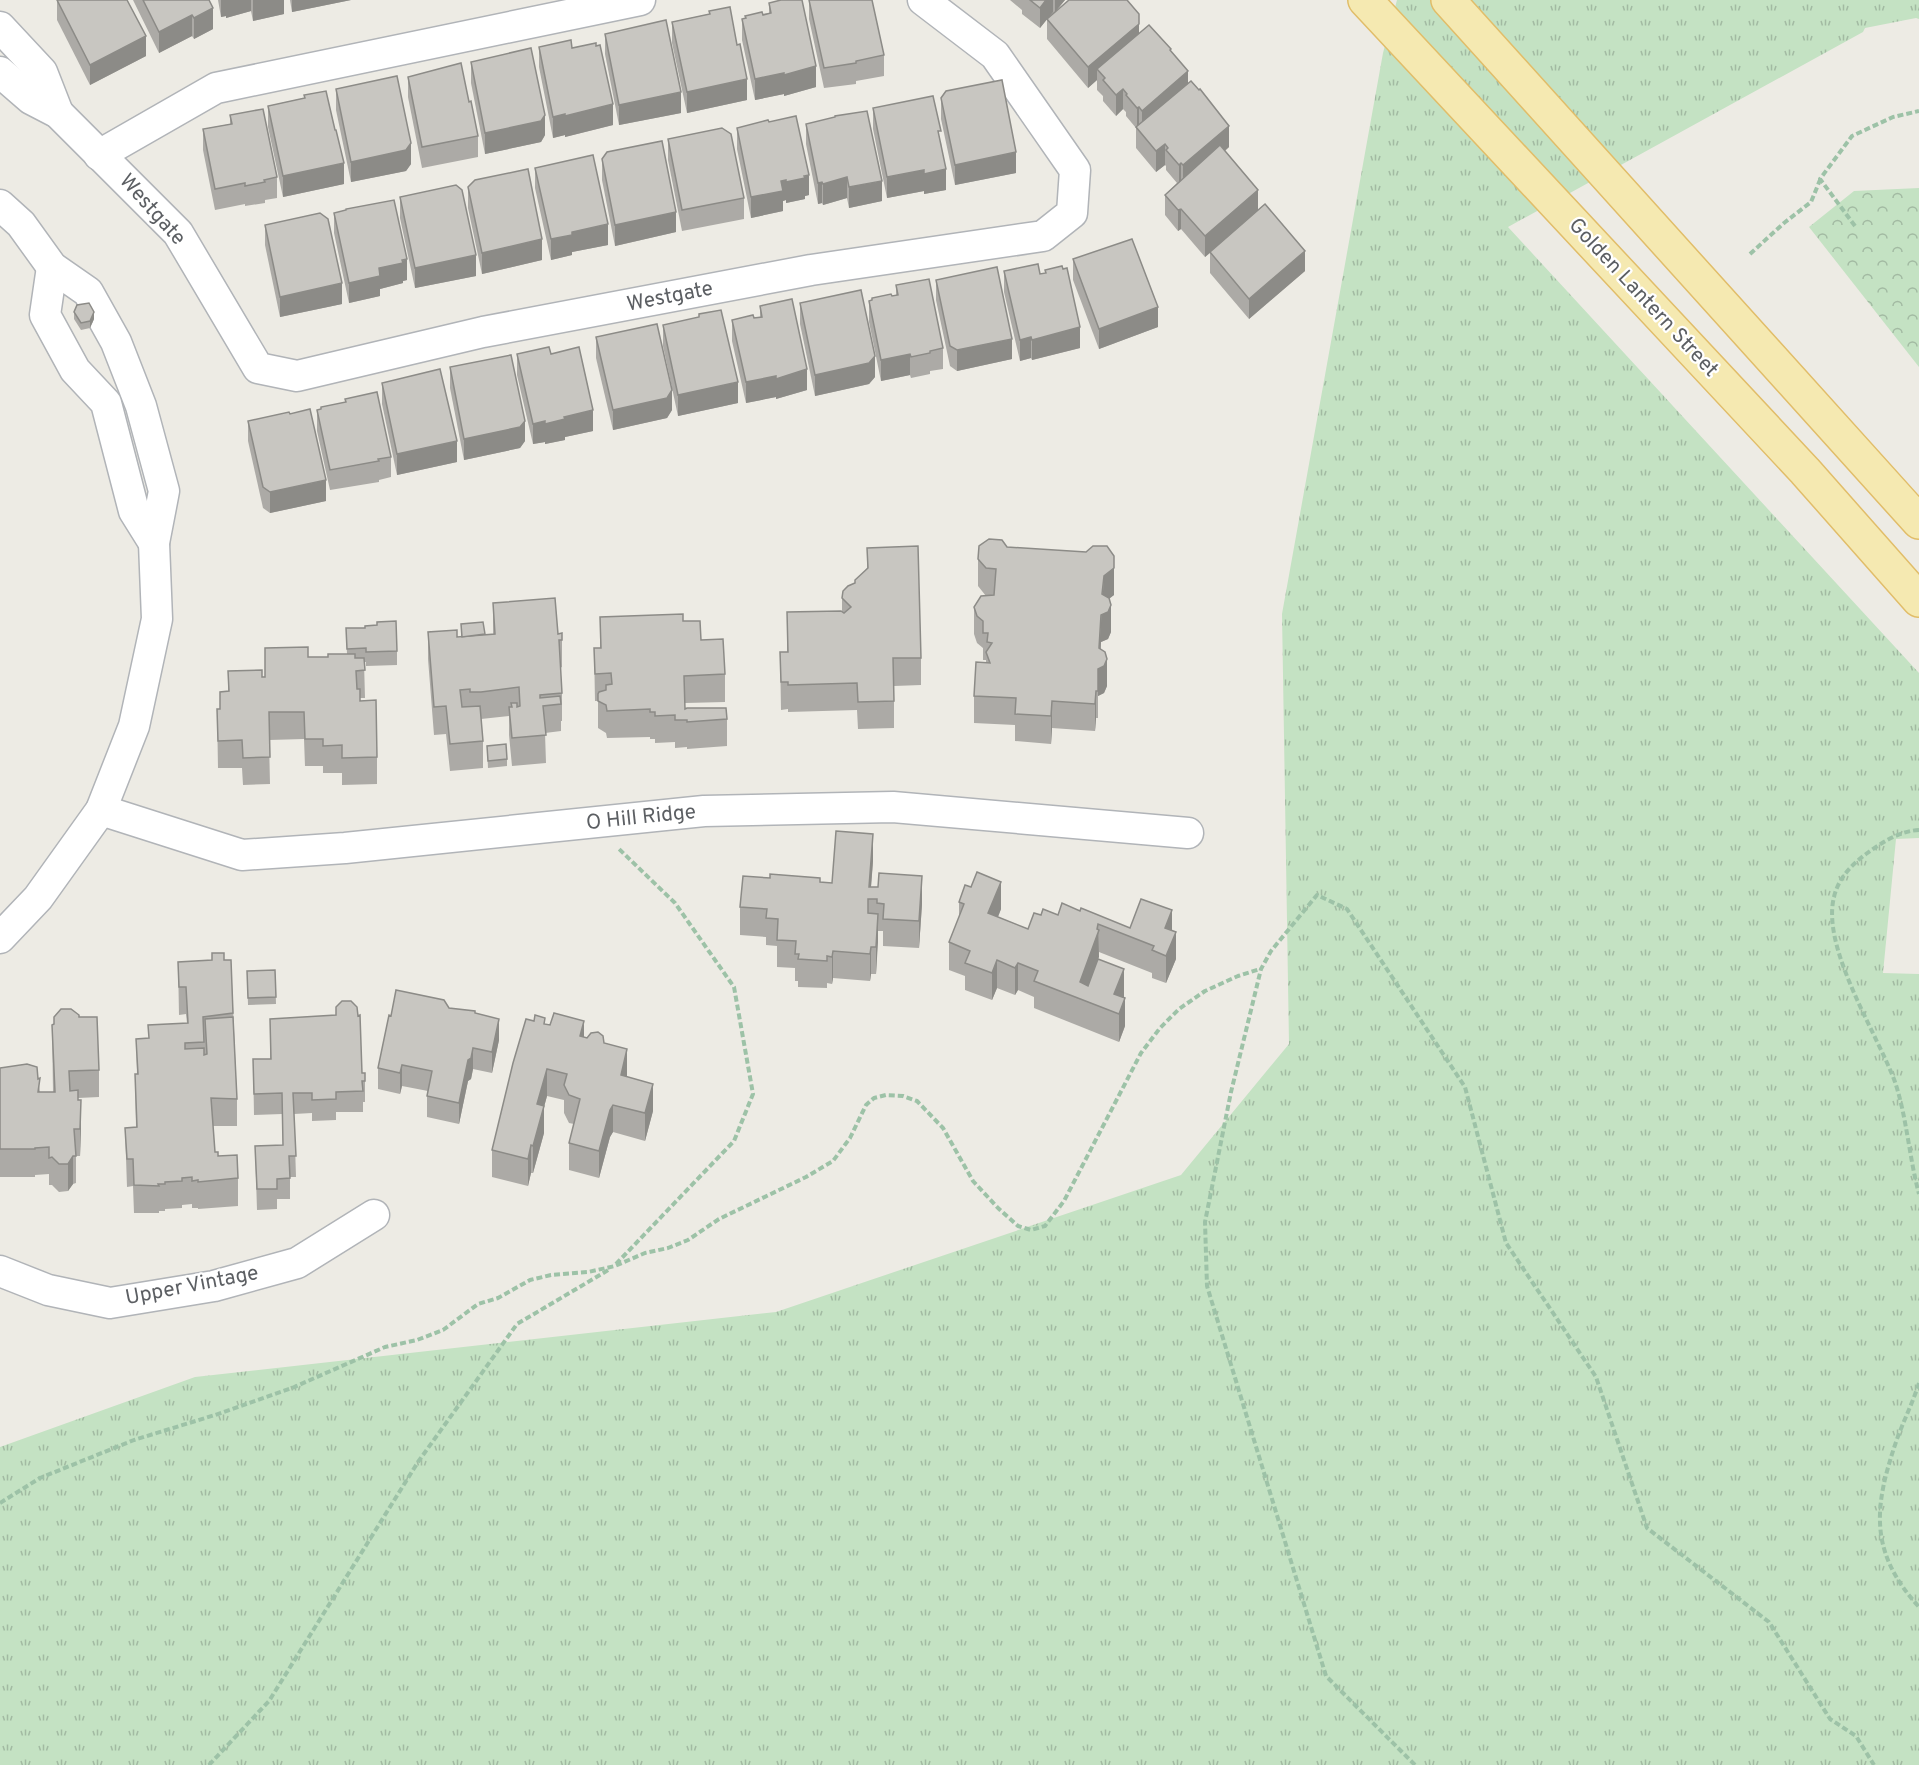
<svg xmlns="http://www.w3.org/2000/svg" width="1919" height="1765" font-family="Overpass,sans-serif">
<defs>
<pattern id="grass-tufts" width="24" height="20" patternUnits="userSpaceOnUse" patternTransform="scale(1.5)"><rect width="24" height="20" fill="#c4e2c3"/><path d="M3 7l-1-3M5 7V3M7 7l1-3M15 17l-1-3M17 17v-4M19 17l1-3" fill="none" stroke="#a2baa2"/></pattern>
<pattern id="forest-crowns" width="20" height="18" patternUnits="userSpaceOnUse" patternTransform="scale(1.5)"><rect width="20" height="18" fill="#c4e2c3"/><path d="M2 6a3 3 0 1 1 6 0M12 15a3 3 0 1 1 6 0" fill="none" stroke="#a2baa2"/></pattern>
</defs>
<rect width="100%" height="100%" fill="#edebe4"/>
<path fill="url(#grass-tufts)" d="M1397,0H1919V19L1916,18L1865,28L1863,32L1508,227L1919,673V838L1896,839L1883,973L1919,974V1765H0V1447L195,1377L776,1312L1181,1175L1289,1044L1282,614L1383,53Z"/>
<path fill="url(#forest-crowns)" d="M1919,188V367L1809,227L1854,191Z"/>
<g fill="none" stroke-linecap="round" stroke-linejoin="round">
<g stroke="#b1b4b8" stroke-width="33">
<g id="minor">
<path d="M0,27L42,72L58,113"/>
<path d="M0,72L31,99L58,113L178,233L258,368L297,376L483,332L811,270L1043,236L1072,213L1075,170L995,55L923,0"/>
<path d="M99,155L216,88L640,0"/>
<path d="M0,205L21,224L52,267L88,292L116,342L141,406L164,491L154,543L157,619L134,726L101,810L38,898L0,938"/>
<path d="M52,267L45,315L75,370L106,403L134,511L154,543"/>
<path d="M101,810L242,855L345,848L704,811L893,807L1188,833"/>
<path d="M0,1271L48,1290L110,1303L214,1286L297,1263L374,1215"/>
</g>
</g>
<g stroke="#e1bd69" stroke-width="36">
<g id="major">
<path d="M1365,0L1805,471L1919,600"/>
<path d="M1448,0L1919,522"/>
</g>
</g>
<g stroke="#9dc2a7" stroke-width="4" stroke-dasharray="6 3" stroke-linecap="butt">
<path d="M1855,226L1820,179L1852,136L1893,117L1919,111"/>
<path d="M1750,254L1784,223L1811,202L1820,180"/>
<path d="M1919,830C1899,831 1881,843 1866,854C1851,865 1838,879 1834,897C1821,948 1877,1033 1895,1082C1907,1118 1909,1157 1919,1194"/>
<path d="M616,1264L734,1141L753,1094L734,987L675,903L618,848"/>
<path d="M1919,1383C1913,1402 1904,1420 1897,1439C1874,1506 1868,1551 1919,1607"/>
<path d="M0,1503L40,1478L134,1440L215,1415L292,1388L385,1347L417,1340L443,1330L478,1304L498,1298L530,1280L551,1275L588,1272L615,1266L645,1253L668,1248L688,1240L719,1219L806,1177L833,1161L850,1138L866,1105L874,1098L886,1095L903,1096L917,1101L943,1128L973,1181L998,1208L1018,1226L1031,1230L1045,1226L1064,1201L1141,1053L1160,1028L1179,1009L1205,991L1238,976L1260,969"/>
<path d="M209,1765L269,1701L418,1462L517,1324L610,1269"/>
<path d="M1415,1765L1326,1676L1207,1286L1205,1222L1231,1092L1261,969L1271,951L1317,895L1347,909L1465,1087L1506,1243L1596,1377L1647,1528L1769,1622L1830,1719L1856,1736L1874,1765"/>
</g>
<use href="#minor" stroke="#fff" stroke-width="30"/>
<use href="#major" stroke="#f5e9b1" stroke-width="33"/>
</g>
<g fill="#acaaa6">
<path d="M57,0H127L146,56L90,85L57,20Z"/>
<path d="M133,0H209L213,29L194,39L192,36L159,53Z"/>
<path d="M218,0H284V14L253,21L251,11L226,18V16L221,17Z"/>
<path d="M290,0H351L292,12Z"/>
<path d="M809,0L884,55V76L856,81V84L824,88L809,19Z"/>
<path d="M1010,0H1065L1056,11L1139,33L1171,51L1188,83L1229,147L1225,151L1258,210L1305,271L1249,319L1210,273V253L1205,257L1181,229L1178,231L1165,215V195L1177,183L1166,170V166L1165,165L1156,172L1136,148V128L1126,116V112L1123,109L1116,116L1103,101V96L1097,90V80L1088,88L1047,39V19L1040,28L1022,14V10Z"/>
<path d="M769,3L816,87L784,96V94L755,100L742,40V19H745V16L769,13Z"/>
<path d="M709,11L747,100L687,113L672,43V22L709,14Z"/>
<path d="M605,34L681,113L619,125L605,54Z"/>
<path d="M539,47L572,48L613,125L565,137V135L553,138L539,67Z"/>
<path d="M471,62L545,135L541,142L485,154L471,83Z"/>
<path d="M408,77L478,136V157L422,168L408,97Z"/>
<path d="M336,89L411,164L406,171L351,182L336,110Z"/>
<path d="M304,95L344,184L283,197L268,127V106L304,98Z"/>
<path d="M941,98L1016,173L955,185L941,119Z"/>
<path d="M873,108L941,142L946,190L924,194V191L887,198L873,129Z"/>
<path d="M230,115L277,177V198L265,200V203L245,206V204L215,210L203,150V129L230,124Z"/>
<path d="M806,124L882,201L849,208L847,198L823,205L822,203L818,204L806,144Z"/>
<path d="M737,128L809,195L805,196V199L786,203V200L783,201V211L751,218L737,149Z"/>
<path d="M668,139L744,198V219L682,231L668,160Z"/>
<path d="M602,159L676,232L615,246L602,180Z"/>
<path d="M535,168L608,245L572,252V255L551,260L535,188Z"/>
<path d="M468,187L542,260L482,274L468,208Z"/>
<path d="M400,197L476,276L415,288L400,218Z"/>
<path d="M334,213L407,280L403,281V283L380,289V296L349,303L334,233Z"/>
<path d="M265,225L342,304L280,317L265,245Z"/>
<path d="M1073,259L1158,327L1099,349L1073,280Z"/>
<path d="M1045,270L1080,348L1032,360L1031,358L1020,361L1004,292V271L1040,274L1045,273Z"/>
<path d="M936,280L1012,359L957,371L950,366L936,300Z"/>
<path d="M896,285L943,348V369L930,371V374L911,378L910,375L881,381L869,322V301L896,295Z"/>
<path d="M800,303L875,377L869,384L815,396L800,324Z"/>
<path d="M760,306L807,390L776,399V397L746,403L732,341V320L760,317Z"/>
<path d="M74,312L94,319L90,328L81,330L74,319Z"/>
<path d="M663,325L738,403L678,416L663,346Z"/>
<path d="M596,337L672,410L667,418L613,430L596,358Z"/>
<path d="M517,354H551L593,431L565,437V440L545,444V442L533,444L517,375Z"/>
<path d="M450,367L525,441L520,448L464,460L450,388Z"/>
<path d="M382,383L457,462L397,475L382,404Z"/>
<path d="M345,399L391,457V477L379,480V482L330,490L317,431V410L345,402Z"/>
<path d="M248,421L326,501L270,513L263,508L248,441Z"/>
<path d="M1007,547L1114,583V595L1109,598L1111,632L1108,639L1101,642V649L1107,686L1104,693L1098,696V718H1096L1095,731L1052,728L1051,744L1015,741V725L974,723V696L986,663V660H983V648L977,643L974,634V607L990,596H986L978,586V559Z"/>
<path d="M867,548L921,658V685L894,686V728L858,729L857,710L788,712V709L781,710L780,652H787V612H842V598L867,568Z"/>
<path d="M493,603L558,634L562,640V667L560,668L562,693V721H561V731L545,733L546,763L512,766L509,735V716L481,719L483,741V768L450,771L446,734L434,735L428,659V632L457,637H461V624L485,634H493Z"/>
<path d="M600,617L683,621L701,640L725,674V702L685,703V709L727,719V746L687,749V747L675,748V742L655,743V739H650V737L607,738L606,733L598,728V701H595L594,648H600Z"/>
<path d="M346,628L397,651V665L366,666V662H364L365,698H360V701L377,757V784L342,785V773H323V766H305L304,739L269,740L270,784L243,785L242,768H218L217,709H220L228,691V671L265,677V648L308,657H328L347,654Z"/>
<path d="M487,746L507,759V766L488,768Z"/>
<path d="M873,861L871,887L922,904L919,948L883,946V931H878L876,974H871L870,981L833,978L832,984L827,983V988L798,987V981H795V968L777,967V946L766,945V937L740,935V907L820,882L832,883Z"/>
<path d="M971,887L1001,909L998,917L1028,929L1041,915H1058L1080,911L1130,928L1172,930L1176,959L1166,983L1152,978V973L1099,952L1098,959L1124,997L1125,1026L1119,1042L1034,1008V997L1018,990L1015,995L997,988L992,1000L965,990V976L949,970V942L959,918V902Z"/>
<path d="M231,960L237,1099V1126H213L215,1152L238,1178V1206L198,1209V1208H192V1204L182,1205V1208L165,1209V1211H159V1213H134L133,1186L127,1187L125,1128L136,1127L135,1074H137L136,1039H148L187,1023L186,1014L179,1015L178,962Z"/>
<path d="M275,970L276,1004L248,1005L247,971Z"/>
<path d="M449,1008L475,1013L499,1040L492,1073L473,1069L471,1079L468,1081L459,1124L427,1117V1096L428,1091L402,1086L400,1094L378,1089V1068L391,1016Z"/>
<path d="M79,1017L99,1070V1097L78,1098L81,1127L80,1156H76V1183L73,1184L68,1191L59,1192L52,1185H49V1174L35,1175V1177H0V1068L38,1079L40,1092H53L52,1025Z"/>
<path d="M270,1019L362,1073H365V1102H363V1112H336V1120L312,1121V1113L294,1114L296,1177H290V1199H277V1209L257,1210L255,1146L283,1145L282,1114L254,1115L253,1059H270Z"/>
<path d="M545,1024L584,1037L604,1043L627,1077L653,1111L645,1141L613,1132L610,1137L599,1178L569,1170V1143L574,1124L569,1123L564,1113V1100L547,1096L544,1107V1133L533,1173H531L528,1186L492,1177V1150Z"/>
</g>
<g fill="#8c8b87">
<path d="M221,0H226V16L221,17Z"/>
<path d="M226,0H251V11L226,18Z"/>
<path d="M253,0H284V14L253,21Z"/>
<path d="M292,0H351L292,12Z"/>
<path d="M1046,0H1053V12L1040,28V8Z"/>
<path d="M1055,0H1065L1055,12Z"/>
<path d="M213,8V29L194,39V18Z"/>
<path d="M1139,14V35L1097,69V80L1088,88V67Z"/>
<path d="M192,15V36L159,53V32Z"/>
<path d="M146,36V56L90,85V65Z"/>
<path d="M816,66V87L784,96V94L755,100V79Z"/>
<path d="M1188,71V92L1142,132V111Z"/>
<path d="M747,79V100L687,113V92Z"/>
<path d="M1123,89V109L1116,116V95Z"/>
<path d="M681,92V113L619,125V105Z"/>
<path d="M613,104V125L565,137V116Z"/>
<path d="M1139,107V128L1137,129V108Z"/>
<path d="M565,114V135L553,138V117Z"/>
<path d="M545,115V135L541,142L485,154V133Z"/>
<path d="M1229,126V147L1183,186V165Z"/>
<path d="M411,143V164L406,171L351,182V162Z"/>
<path d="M1165,144V165L1156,172V151Z"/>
<path d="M1016,152V173L955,185V165Z"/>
<path d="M344,163V184L283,197V176Z"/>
<path d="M1181,163V184L1179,185V165Z"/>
<path d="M946,169V190L924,194V174Z"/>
<path d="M924,170V191L887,198V177Z"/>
<path d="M809,175V195L805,196V199L786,203V182Z"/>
<path d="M847,177V198L823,205V184Z"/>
<path d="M786,180V200L783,201V211L751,218V197L781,181Z"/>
<path d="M882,181V201L849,208V187Z"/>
<path d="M822,182V203L818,204V183Z"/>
<path d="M1258,190V211L1205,257V236Z"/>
<path d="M1181,209V229L1178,231V210Z"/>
<path d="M676,212V232L615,246V225Z"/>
<path d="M608,224V245L572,252V255L551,260V239L572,232Z"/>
<path d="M542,239V260L482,274V253Z"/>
<path d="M1305,251V271L1249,319V299Z"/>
<path d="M476,255V276L415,288V268Z"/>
<path d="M407,259V280L403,281V283L380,289V296L349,303V283L379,268Z"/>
<path d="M342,283V304L280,317V297Z"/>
<path d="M1158,307V327L1099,349V329Z"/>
<path d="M94,312V319L90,328V321Z"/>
<path d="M1080,327V348L1032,360V340Z"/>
<path d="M1031,337V358L1020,361V340Z"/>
<path d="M1012,339V359L957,371V350Z"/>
<path d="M910,354V375L881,381V360Z"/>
<path d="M875,356V377L869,384L815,396V375Z"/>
<path d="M807,369V390L776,399V379Z"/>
<path d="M776,376V397L746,403V382Z"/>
<path d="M738,382V403L678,416V395Z"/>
<path d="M672,390V410L667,418L613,430V410Z"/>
<path d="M593,410V431L565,437V440L545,444V424L564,417Z"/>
<path d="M525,421V441L520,448L464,460V439Z"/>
<path d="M545,421V442L533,444V424Z"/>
<path d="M457,441V462L397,475V454Z"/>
<path d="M326,480V501L270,513V492Z"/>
<path d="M1114,556V595L1104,603L1111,605V632L1108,639L1101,642L1099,668L1107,659V686L1104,693L1098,696V669L1104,576Z"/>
<path d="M1096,691V718L1095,731V704Z"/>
<path d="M1052,701V728L1051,744V716Z"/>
<path d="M873,834V861L870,899L869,887Z"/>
<path d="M922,876V904L919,948V921Z"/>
<path d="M1001,882V909L988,941V913Z"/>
<path d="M1172,910V938L1165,928Z"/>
<path d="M878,914V942L876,974V947Z"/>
<path d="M1098,924L1099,957L1083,1000L1080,982Z"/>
<path d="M1176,932V959L1166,983V956Z"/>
<path d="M871,947V974L870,981V954Z"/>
<path d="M833,951V978L832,984V957Z"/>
<path d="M997,960V988L992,1000V973Z"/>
<path d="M1018,963V990L1015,995V968Z"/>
<path d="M1124,969V997L1117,1014L1114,994Z"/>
<path d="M1125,998V1026L1119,1042V1014Z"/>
<path d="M499,1019V1040L492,1073V1052Z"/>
<path d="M584,1021V1048L580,1036Z"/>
<path d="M473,1048V1069L471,1079L468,1081L459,1124V1103L468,1060Z"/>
<path d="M627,1049V1076L621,1102V1075Z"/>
<path d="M402,1065V1086L400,1094V1073Z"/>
<path d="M547,1069V1096L544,1107V1133L533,1173V1146L537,1104Z"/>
<path d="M653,1084V1111L645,1141V1113Z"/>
<path d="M81,1100V1127L80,1156V1129Z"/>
<path d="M613,1105V1132L610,1137L599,1178V1151L610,1110Z"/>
<path d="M531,1145V1173L528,1186V1159Z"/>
<path d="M73,1156V1184L68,1191V1164Z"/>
</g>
<g fill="#c8c6c1" stroke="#8c8b87" stroke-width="1.5">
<path d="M57,0H127L146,36L90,65Z"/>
<path d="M143,0H209L213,8L194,18L192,15L159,32Z"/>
<path d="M781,0H802L816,66L784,75V73L755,79L742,19L746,18L745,16L762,12L763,15L771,13L769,3Z"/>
<path d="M809,0H872L884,55L856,61V63L824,68Z"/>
<path d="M1030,0H1046L1040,8Z"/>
<path d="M1069,0H1127L1139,14V24L1088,67L1047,19Z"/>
<path d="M730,7L737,45L740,44L747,79L687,92L672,22L710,14L709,11Z"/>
<path d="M666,20L681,92L619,105L605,34Z"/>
<path d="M1149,25L1171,49L1170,50L1188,71L1142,111L1139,107L1137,108L1126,95L1127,94L1123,89L1116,95L1103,80L1105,78L1097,69Z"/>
<path d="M571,40L572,48L596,43V46L600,45L613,104L565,116V114L553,117L539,47Z"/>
<path d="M531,48L545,115L541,121L485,133L471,62Z"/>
<path d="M461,63L469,102L471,101L478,136L422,147L408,77Z"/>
<path d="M397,76L411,143L406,150L351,162L336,89Z"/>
<path d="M1002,80L1016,152L955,165L941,98L946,91Z"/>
<path d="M1191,81L1199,90L1200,89L1229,126L1183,165L1181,163L1179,165L1166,150L1168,148L1165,144L1156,151L1136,127Z"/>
<path d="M326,91L335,130H336L344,163L283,176L268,106L305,98L304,95Z"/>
<path d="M933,96L941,131H938L946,169L924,174V170L887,177L873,108Z"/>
<path d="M263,109L277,177L264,180L265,182L245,186V183L215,189L203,129L232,124L230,115Z"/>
<path d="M867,111L882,181L849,187L847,177L823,184L822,182L818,183L806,124L835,117V116Z"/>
<path d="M796,116L809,175L804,176L805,178L786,182V180L781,181L783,191L751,197L737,128L768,120L769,122Z"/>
<path d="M722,128L731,134L744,198L682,210L668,139Z"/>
<path d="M662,141L676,212L615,225L602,159L607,152Z"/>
<path d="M1220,145L1258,190L1205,236L1181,209L1178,210L1165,195Z"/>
<path d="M593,155L608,224L572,232V235L551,239L535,168Z"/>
<path d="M528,169L542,239L482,253L468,187L475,180Z"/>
<path d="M456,185L462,190L476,255L415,268L400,197Z"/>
<path d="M394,200L407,259L402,260L403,263L379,268L380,276L349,283L334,213L346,210V209Z"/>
<path d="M1265,204L1305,251L1249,299L1210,252Z"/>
<path d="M320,213L328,219L342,283L280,297L265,225Z"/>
<path d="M1132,239L1158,307L1099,329L1073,259Z"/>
<path d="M1038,264L1040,274L1046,273L1045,270L1062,266L1063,269L1067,268L1080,327L1032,340L1031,337L1020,340L1004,271Z"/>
<path d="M997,267L1012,339L957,350L950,346L936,280Z"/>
<path d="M929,279L943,348L930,351V353L911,357L910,354L881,360L869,301L872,300V298L891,294L892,296L898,295L896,285Z"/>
<path d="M861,290L875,356L869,363L815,375L800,303Z"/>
<path d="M792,299L807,369L776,379V376L746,382L732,320L753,315L754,318L762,317L760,306Z"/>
<path d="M89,303L94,312L90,321L81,323L74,312L77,305Z"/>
<path d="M721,310L738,382L678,395L663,325L699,317V314Z"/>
<path d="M657,324L672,390L667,398L613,410L596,337Z"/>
<path d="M549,347L551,354L579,347L593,410L564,417L565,419L545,424V421L533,424L517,354Z"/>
<path d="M511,355L525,421L520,427L464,439L450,367Z"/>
<path d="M440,369L457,441L397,454L382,383Z"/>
<path d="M377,392L391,457L378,459L379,461L330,470L317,410L321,409V407L346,402L345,399Z"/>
<path d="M310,409L326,480L270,492L263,487L248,421L289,412L290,414Z"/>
<path d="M989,539L1002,540L1007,547L1086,552L1093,546H1107L1114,556V568L1104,576L1102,594L1109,598L1111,605L1108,612L1101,615L1099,648L1105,652L1107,659L1104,666L1098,669V691H1096L1095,704L1052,701L1051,716L1015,714L1016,698L974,696L976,662L990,663L986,652L992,643L987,642L988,633H983V621L977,616L974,607L981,596L994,595L996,569L986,568L978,559L979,546Z"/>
<path d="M918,546L921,658H893L894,701L858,702L857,683L788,685V682H781L780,652H788L787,612L841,611L844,613L851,607L842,598L843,591L848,586L855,583V580L868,568L867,548Z"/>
<path d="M555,598L558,634L562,633V640H559L562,693L540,695V698L560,696L561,704L543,706L546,735L512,738L509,707H512L511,703H517V707L520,706L519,687L481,692H470V689L460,690L462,707L480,706L483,741L450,744L446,706L434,707L428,632L457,630V637L495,634L493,603Z"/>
<path d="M683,614V621H700L701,640L723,639L725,674L684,676L685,709L687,708H726L727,719L687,722V720H675V715L655,716V712H650V709L607,711L606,705L598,701V694L599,692L606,690V685L612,684L611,673L595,674L594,648H601L600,617Z"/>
<path d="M396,621L397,651L366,652V648L347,649L346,628H365V626L377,625V622Z"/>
<path d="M483,622L485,634L462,637L461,624Z"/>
<path d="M308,647V657H328V654H355V658H364L365,670L356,671L357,689H360V701L376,700L377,757L342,758V745L323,746V739H305L304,712H269L270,757L243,758L242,740L218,741L217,709H220V692L229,691L228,671L262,670V677H265V648Z"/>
<path d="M506,744L507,759L488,761L487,746Z"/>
<path d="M836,831L873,834L869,887H878L879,873L922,876L919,921L883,919L884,904L877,903V899H868V913L878,914L876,947H871L870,954L833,951L832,957L827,956V961L798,959L799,954H795L796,941L777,940L778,919L766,918L767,909L740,907L743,876L770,878V874L820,878V882L832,883Z"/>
<path d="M977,872L1001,882L988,913L1028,929L1034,913L1041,915L1043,909L1058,915L1062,903L1080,911L1081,908L1130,928L1141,899L1172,910L1165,928L1176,932L1166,956L1152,950L1154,946L1098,924L1097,929L1099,930L1080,982L1088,986L1098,959L1124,969L1114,994L1125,998L1119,1014L1034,981L1038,971L1018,963L1015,968L997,960L992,973L965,963L970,951L949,942L964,904L959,902L965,885L971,887Z"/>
<path d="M212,953H224V960H231L233,1013L203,1017L204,1042L185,1043V1049L204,1048V1055L207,1054L205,1019L233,1017L237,1099L211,1098L215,1152H218V1156L237,1155L238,1178L198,1182V1180L192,1181V1177L182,1178V1181L165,1182V1184H158L159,1186L134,1185L133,1159H127L125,1128L137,1127L135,1074H138L136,1039L149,1038L148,1025L188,1023L186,987H179L178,962L212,960Z"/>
<path d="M275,970L276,997L248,998L247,971Z"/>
<path d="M396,990L444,1000L449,1008L475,1011V1013L499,1019L492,1052L473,1048L471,1058L468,1060L459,1103L427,1096L432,1071L402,1065L400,1073L378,1068L389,1015L391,1016Z"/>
<path d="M342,1001H351L357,1007L358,1016L360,1015L362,1073H365V1081H362L363,1091L336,1092V1099L312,1100V1093H293L296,1156H289L290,1178L277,1179V1189H257L255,1146L283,1145L282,1093L254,1094L253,1059H271L270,1019L336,1015V1007Z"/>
<path d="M61,1009H71L79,1015V1017H97L99,1070L69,1071L70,1091L78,1090V1100H81L80,1129H74L76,1156H73L68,1164H59L52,1157L49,1158V1147L35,1148V1149H0V1068L27,1064L37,1067L38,1079L40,1078L38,1092H55L52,1025L54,1024V1017Z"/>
<path d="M554,1013L584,1021L580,1036L587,1038L591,1033L598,1032L603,1036L604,1043L627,1049L621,1075L653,1084L645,1113L613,1105L610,1110L599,1151L569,1143L580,1099L569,1095L564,1085L567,1074L547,1069L537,1104L544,1106L533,1146L531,1145L528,1159L492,1150L513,1063L526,1019L534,1021L535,1015L545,1018L544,1024L550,1025Z"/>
</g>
<g text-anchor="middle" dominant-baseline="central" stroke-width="4.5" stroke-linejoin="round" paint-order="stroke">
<g font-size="21" fill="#5c5f63" stroke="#fff">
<text transform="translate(152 210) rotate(48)">Westgate</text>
<text transform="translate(670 297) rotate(-11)">Westgate</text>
<text transform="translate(1643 298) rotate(47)">Golden Lantern Street</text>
<text transform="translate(641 818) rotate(-6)">O Hill Ridge</text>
<text transform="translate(192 1286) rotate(-11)">Upper Vintage</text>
</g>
</g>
</svg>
